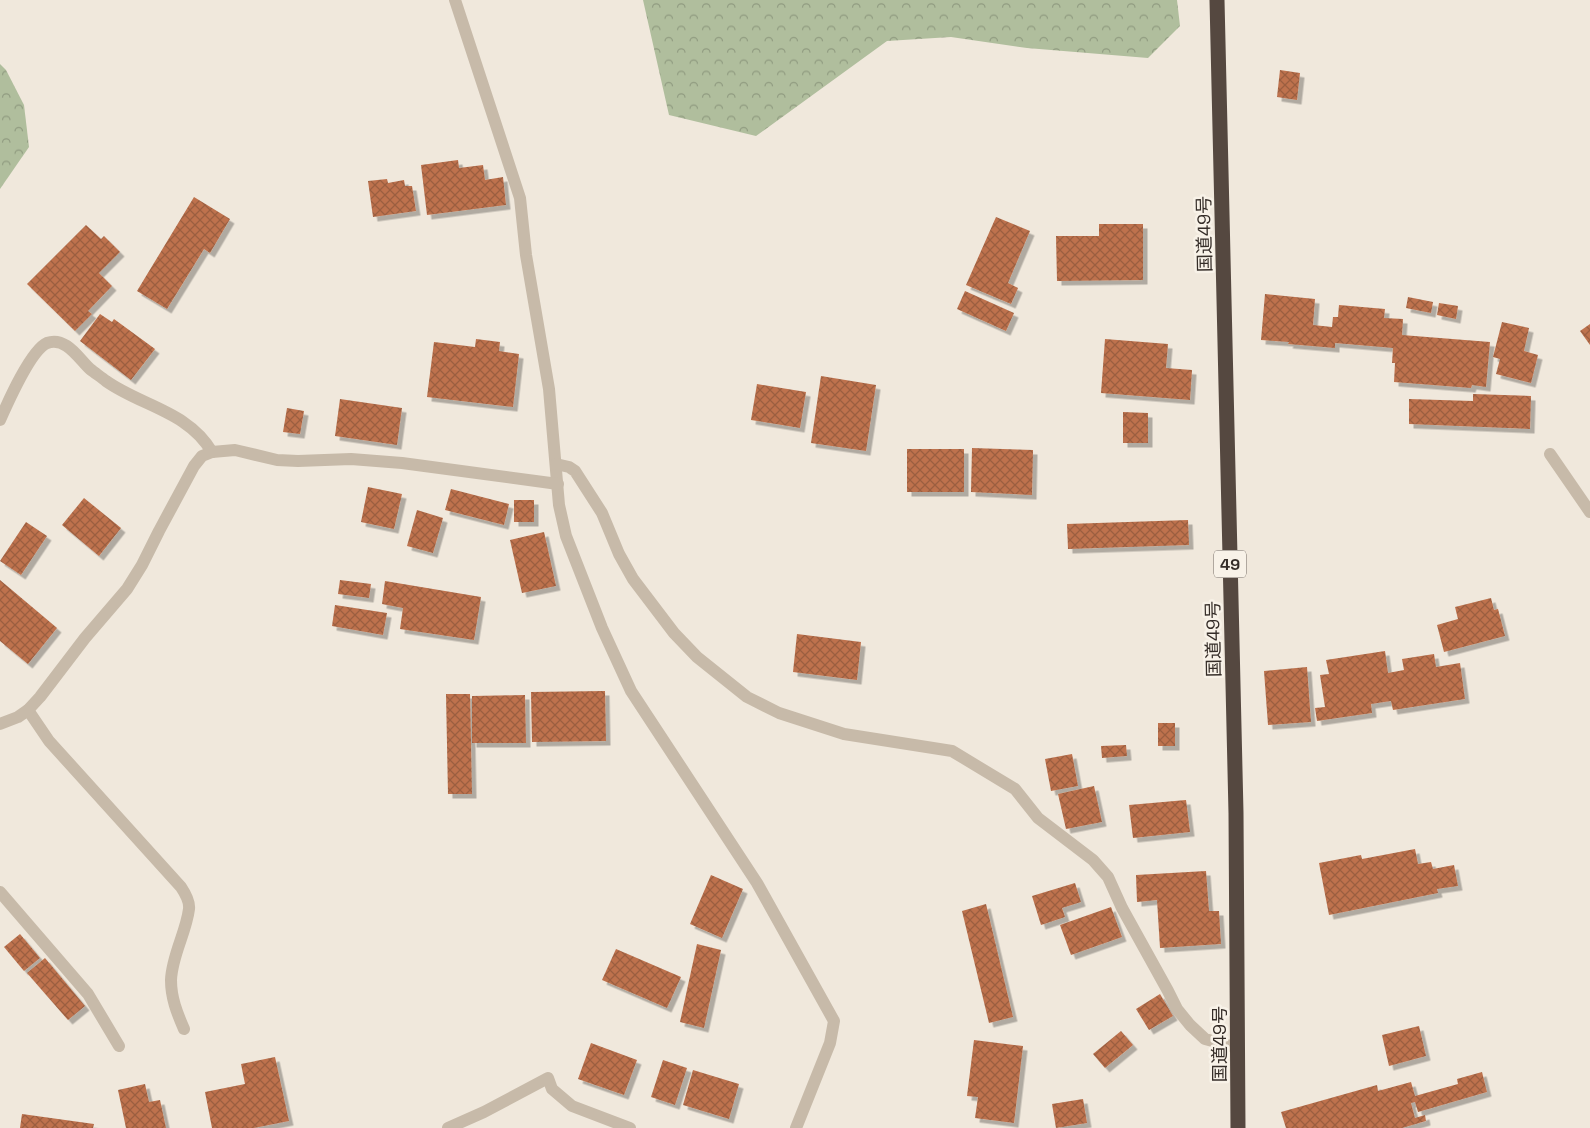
<svg xmlns="http://www.w3.org/2000/svg" width="1590" height="1128" font-family="'Space Grotesk','Noto Sans JP',sans-serif">
<defs>
<pattern id="forest-crowns" width="20" height="18" patternUnits="userSpaceOnUse" patternTransform="scale(1.25)"><rect width="20" height="18" fill="#b0be9d"/><path d="M2 6a3 3 0 1 1 6 0M12 15a3 3 0 1 1 6 0" fill="none" stroke="#909b80"/></pattern>
<pattern id="building-cross-hatch" width="8" height="8" patternUnits="userSpaceOnUse" patternTransform="scale(1.25)"><rect width="8" height="8" fill="#be724d"/><path d="M0 0l8 8M0 8l8-8" fill="none" stroke="#9b5e40"/></pattern>
<filter id="shadow"><feDropShadow dx="4.5" dy="4.5" stdDeviation="0" flood-color="#0004"/></filter>
</defs>
<rect width="100%" height="100%" fill="#f0e8dc"/>
<g fill="url(#forest-crowns)">
<path d="M643,0H1177L1180,26L1148,58L1027,48L951,37L887,41L756,136L669,115Z"/>
<path d="M0,64L6,70L24,105L29,147L0,189Z"/>
</g>
<g fill="url(#building-cross-hatch)" filter="url(#shadow)">
<path d="M1280,70L1300,73L1297,100L1277,97Z"/>
<path d="M458,160L459,168L483,165L485,180L503,177L506,205L427,215L421,165Z"/>
<path d="M387,179L388,183L404,180L405,186H412L416,211L373,217L368,181Z"/>
<path d="M194,197L230,219L210,253L204,249L167,309L137,291Z"/>
<path d="M996,217L1030,231L1008,283L1018,288L1011,304L966,285Z"/>
<path d="M1099,224H1143V280L1057,281L1056,236H1099Z"/>
<path d="M86,225L101,239L104,236L120,252L99,273L112,286L88,311L92,314L75,331L27,284Z"/>
<path d="M965,291L1014,313L1006,331L957,309Z"/>
<path d="M1265,294L1315,299L1313,325L1332,327L1333,317H1338L1339,305L1385,309L1384,318L1403,319L1402,335L1490,342L1486,387L1472,385L1471,388L1394,382L1395,363H1392L1393,348L1335,343V348L1288,344L1289,342L1261,340Z"/>
<path d="M1408,297L1433,302L1431,313L1406,308Z"/>
<path d="M1439,303L1458,306L1456,319L1437,315Z"/>
<path d="M100,314L112,322L114,319L155,349L131,380L80,341Z"/>
<path d="M1502,322L1529,328L1524,351L1538,355L1531,383L1496,374L1500,359L1493,357Z"/>
<path d="M1590,324V345L1580,331Z"/>
<path d="M476,339L500,342L499,351L519,354L513,407L427,397L434,342L475,347Z"/>
<path d="M1105,339L1168,344L1166,368L1192,370L1190,400L1101,393Z"/>
<path d="M821,376L876,385L866,451L811,443Z"/>
<path d="M757,384L806,392L800,428L751,420Z"/>
<path d="M1473,394L1531,396L1530,429L1409,424V399L1473,401Z"/>
<path d="M340,399L402,408L397,445L335,436Z"/>
<path d="M287,408L304,411L300,434L283,432Z"/>
<path d="M1123,412L1148,413V443H1123Z"/>
<path d="M972,448L1033,450L1032,495L971,492Z"/>
<rect x="907" y="449" width="57" height="43"/>
<path d="M368,487L402,494L394,529L361,522Z"/>
<path d="M451,489L509,504L504,525L445,510Z"/>
<path d="M84,498L121,528L99,556L62,525Z"/>
<rect x="514" y="500" width="20" height="22"/>
<path d="M417,510L443,518L433,553L407,546Z"/>
<path d="M1188,520L1189,545L1068,549L1067,524Z"/>
<path d="M26,522L47,536L21,575L0,561Z"/>
<path d="M544,532L556,586L522,593L510,540Z"/>
<path d="M0,580L57,628L28,664L0,641Z"/>
<path d="M340,580L371,584L369,598L338,594Z"/>
<path d="M385,581L481,597L474,640L400,629L403,608L382,604Z"/>
<path d="M1491,598L1494,610L1498,609L1505,636L1444,652L1437,625L1458,619L1455,607Z"/>
<path d="M335,605L387,613L383,635L332,626Z"/>
<path d="M797,634L861,642L857,680L793,672Z"/>
<path d="M1385,651L1388,673L1404,670L1402,659L1434,654L1436,667L1460,663L1465,699L1393,710L1391,701L1371,704L1372,713L1317,721L1315,708L1325,707L1320,675L1329,674L1326,660Z"/>
<path d="M1307,667L1311,722L1268,725L1264,671Z"/>
<path d="M605,691L606,741L532,742L531,692Z"/>
<path d="M446,694H470L472,794H448Z"/>
<path d="M525,695L526,743H472V696Z"/>
<rect x="1158" y="723" width="17" height="23"/>
<path d="M1126,745L1127,756L1102,758L1101,746Z"/>
<path d="M1072,754L1078,786L1051,791L1045,759Z"/>
<path d="M1094,786L1102,822L1066,829L1058,794Z"/>
<path d="M1186,800L1190,832L1133,838L1129,805Z"/>
<path d="M1415,849L1418,864L1431,862L1433,869L1454,865L1458,886L1437,889L1438,893L1329,915L1319,863L1361,855L1362,859Z"/>
<path d="M1206,871L1209,911H1219L1221,944L1160,948L1157,900L1137,902L1136,875Z"/>
<path d="M711,875L743,889L722,938L690,924Z"/>
<path d="M1075,883L1081,902L1062,908L1065,917L1041,925L1032,896Z"/>
<path d="M986,904L1013,1017L989,1023L962,911Z"/>
<path d="M1111,907L1122,937L1071,955L1060,925Z"/>
<path d="M20,934L40,958L24,971L4,947Z"/>
<path d="M697,944L721,950L704,1028L680,1022Z"/>
<path d="M616,949L681,977L667,1008L602,980Z"/>
<path d="M45,958L85,1006L68,1020L27,973Z"/>
<path d="M1160,994L1173,1016L1149,1030L1136,1009Z"/>
<path d="M1419,1026L1426,1056L1389,1066L1382,1035Z"/>
<path d="M1121,1031L1133,1045L1105,1068L1093,1054Z"/>
<path d="M974,1040L1023,1046L1014,1123L975,1118L978,1097L967,1096Z"/>
<path d="M591,1043L637,1060L624,1095L578,1079Z"/>
<path d="M275,1057L289,1121L254,1128H212L205,1092L245,1084L241,1064Z"/>
<path d="M663,1060L687,1068L675,1105L651,1097Z"/>
<path d="M693,1070L739,1084L729,1119L683,1105Z"/>
<path d="M1482,1072L1487,1092L1418,1112L1415,1102L1411,1103L1415,1118L1425,1115L1426,1121L1402,1128H1286L1281,1112L1377,1085L1378,1091L1411,1082L1415,1096L1458,1084L1457,1079Z"/>
<path d="M145,1084L149,1102L160,1100L166,1128H126L118,1090Z"/>
<path d="M1083,1099L1087,1123L1056,1128L1052,1104Z"/>
<path d="M22,1114L94,1124L93,1128H20Z"/>
</g>
<g fill="none" stroke-linecap="round" stroke-linejoin="round">
<g stroke="#c7baa9" stroke-width="12">
<path d="M455,0L520,198L526,255L549,389L559,505L566,536L602,628L631,691L757,883L834,1021L830,1043L796,1128"/>
<path d="M0,420C8,402 31,350 47,343C66,336 79,359 90,369C95,373 101,377 106,381C141,406 188,411 212,452"/>
<path d="M1550,454L1590,512"/>
<path d="M556,464L569,467L575,471L602,513L619,554L633,579L674,633L697,657L747,697L779,713L844,734L952,751L1015,789L1038,818L1093,860L1108,877L1122,908L1168,991L1177,1009L1190,1025L1205,1039L1238,1048"/>
<path d="M28,710L49,741L181,887C185,893 190,901 189,909C186,933 172,955 171,980C171,998 177,1013 184,1029"/>
<path d="M0,724L18,717L28,710L40,697L85,638L127,589L142,565L159,531L194,466L202,456L212,452L235,450L277,460L298,461L351,459L402,463L558,484"/>
<path d="M0,892L88,994L119,1046"/>
<path d="M448,1128L484,1112L548,1078L552,1089L572,1106L630,1128"/>
</g>
<path stroke="#554840" stroke-width="15" d="M1217,0L1236,813L1238,1128"/>
</g>
<g text-anchor="middle" dominant-baseline="central" stroke-width="5" stroke-linejoin="round" paint-order="stroke">
<rect fill="#f8f2e8" stroke="#706862" stroke-width="1" x="1214" y="550.5" width="32" height="27" rx="4"/>
<g font-size="16" font-weight="bold" fill="#352d28">
<text x="1230" y="564">49</text>
</g>
<g font-size="18" fill="#352d28" stroke="#f8f2e8">
<text transform="translate(1204 234) rotate(-91)">国道49号</text>
<text transform="translate(1213 639) rotate(-91)">国道49号</text>
<text transform="translate(1219 1044) rotate(-90)">国道49号</text>
</g>
</g>
</svg>
